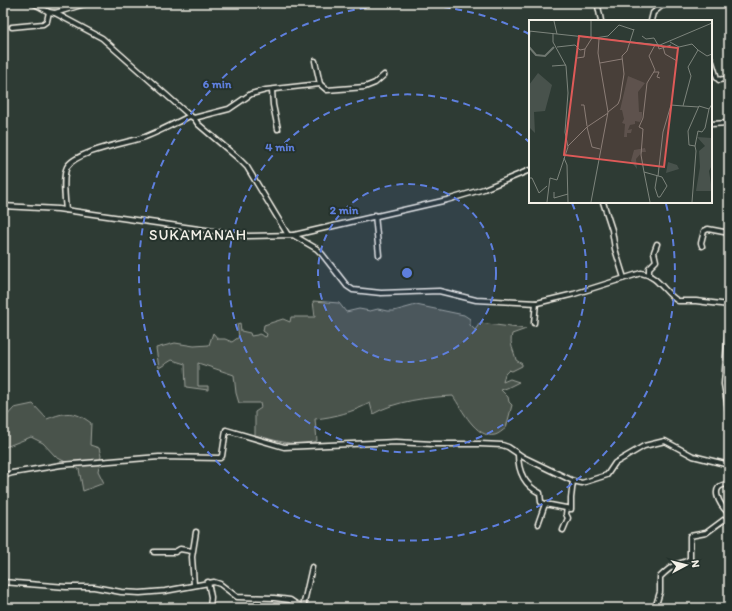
<svg xmlns="http://www.w3.org/2000/svg" width="732" height="611" font-family="Itim,sans-serif">
<rect width="100%" height="100%" fill="#2e3b34"/>
<filter id="ink" filterUnits="userSpaceOnUse"><feTurbulence type="fractalNoise" baseFrequency=".025" numOctaves="2"/><feDisplacementMap in="SourceGraphic" scale="8" xChannelSelector="R" yChannelSelector="G"/><feConvolveMatrix kernelMatrix="1 2 1 2 8 2 1 2 1" color-interpolation-filters="sRGB"/></filter>
<g filter="url(#ink)">
<g fill="#48524c" stroke="#9ea29a">
<path d="M313,301L339,303L346,312L359,309L370,311L378,309L387,311H394L416,305L464,315L470,319V325L475,330L480,323L526,329L512,334C509,345 514,350 516,360L522,364V366L512,371L509,370L505,374L503,382L510,379L519,382L507,388L501,390L508,397L509,402L512,405L506,428C503,430 499,434 495,435C476,439 462,409 453,396C428,397 395,401 373,414L370,403C353,412 334,417 315,419L317,441C293,447 278,441 255,435V412L261,408L260,403H239L236,393L234,375L198,363V386H208V390L186,387L185,364L172,360L159,368L156,348L175,343L194,346L209,345L213,333L218,339H225L232,342L239,337L237,324L240,323L241,331L250,333L251,336L257,335L259,334L266,337L267,334L263,331L264,325L283,319L290,322L291,317H315Z"/>
<path d="M33,404L47,419C65,412 74,410 91,423L90,445L99,448L101,456L98,471L104,483L83,491L79,469L56,457L43,443L31,437L3,448V420L14,408Z"/>
</g>
<g fill="none" stroke-linecap="round" stroke-linejoin="round">
<path stroke="#a4a8a0" stroke-width="1" d="M715,496L720,508L727,515"/>
<g stroke="#f4f1e8" stroke-width="7">
<g id="minor">
<path d="M33,3L49,12L55,13L88,3"/>
<path d="M598,6L601,21"/>
<path d="M55,13L102,38L190,116"/>
<path d="M651,21L653,13L665,3"/>
<path d="M12,27L43,24L47,21L49,12"/>
<path d="M711,59L717,78L719,80L729,78"/>
<path d="M320,84L327,90L365,87L375,83L384,75"/>
<path d="M272,90L273,105L278,129"/>
<path d="M194,118L229,109L251,94L266,90L320,84L315,61"/>
<path d="M711,124L729,123"/>
<path d="M603,202L612,230L615,249L624,278"/>
<path d="M3,206L58,209L248,236L293,235L317,249L322,254L347,286L353,290L381,293L439,291L476,300L537,303L574,294L641,273C659,276 664,293 678,301H696L729,305"/>
<path d="M66,210C65,199 62,177 67,167C76,151 127,143 145,137C161,131 175,123 190,116L194,118L198,124L239,159L247,167L288,235"/>
<path d="M375,215L379,255"/>
<path d="M294,235L447,200L484,189L530,170"/>
<path d="M702,246L701,243L704,231L708,229L729,233"/>
<path d="M649,275V268L656,261L654,252L657,244"/>
<path d="M534,323L536,303"/>
<path d="M518,454C518,472 524,485 540,493L541,502L545,504"/>
<path d="M3,476L12,473L61,465L159,457L220,458L222,456L226,430L284,447L396,442L433,444H480L502,445L508,447L523,457L573,481L582,483L607,475L615,463L644,446L665,441L693,456L729,465"/>
<path d="M729,484C707,485 720,505 729,514"/>
<path d="M538,524L545,504L571,509V498L573,481"/>
<path d="M563,530L568,518L566,514L567,508"/>
<path d="M154,552H175L180,549L192,551"/>
<path d="M3,582L66,587H94L121,592L140,593L165,591L214,582L220,584L237,597L274,598L290,600L296,604L310,608"/>
<path d="M208,582L211,597L210,608"/>
<path d="M194,585L192,557L196,532"/>
<path d="M303,607L312,567"/>
<path d="M655,608L660,592V577C665,572 671,567 677,564C682,562 686,563 690,559V536L706,533L729,516"/>
</g>
</g>
<g stroke="#f4f1e8" stroke-width="9">
<path id="primary" d="M729,328L725,384L729,409"/>
</g>
<use href="#minor" stroke="#26332d" stroke-width="4"/>
<use href="#primary" stroke="#26332d" stroke-width="6"/>
</g>
</g>
<circle cx="407" cy="273" r="89" fill="#5e7fdd" fill-opacity=".12"/>
<g fill="none" stroke="#5e7fdd" stroke-width="2" stroke-dasharray="7 5">
<circle cx="407" cy="273" r="89"/>
<path d="M572 203A179 179 0 1 1 529 142"/>
<path d="M666 204A268 268 0 1 1 529 34"/>
</g>
<g text-anchor="middle" dominant-baseline="central" stroke-width="4" stroke-linejoin="round" paint-order="stroke">
<g font-size="15" letter-spacing="1" fill="#f4f1e8" stroke="#26332d">
<text x="198" y="235">SUKAMANAH</text>
</g>
</g>
<g transform="translate(529 20)">
<rect width="183" height="183" fill="#2e3b34"/>
<path d="M9,53L23,65L16,91L5,92L6,113L0,107V65ZM99,56L116,63L109,72L110,92H113V98L111,102L106,101V104L101,105L99,110L103,109L102,113H98V117H95L96,104L93,103L95,99L93,90H91ZM168,117L183,118V145L180,151L183,171H167L171,147L170,131L176,126ZM116,128L117,132H113L107,139L108,149L102,141L105,130ZM139,142L148,145L150,149L137,153Z" fill="#48524c"/>
<path fill="none" stroke="#6f7770" stroke-width="2" d="M0,27L7,35L16,36L25,27"/>
<path fill="none" stroke="#7d847c" stroke-width="1" d="M25,1L28,14M0,11L131,25L183,3M113,16L117,19L125,18L129,25M62,17V1M66,18L79,16L90,5L105,10M70,19L69,33L79,92M0,25L1,11M126,25L120,36L126,50L118,63L114,98L110,107L114,109L112,135L115,152L133,157L138,166L131,177H129L126,168L128,156M129,25L130,29L142,25M28,27L46,25L51,30L56,29L63,18M134,27L136,34L148,41M169,30L178,36L183,34M48,38L55,37L56,29M71,43L93,39M23,46L37,45M125,52H130L128,57L131,58M52,85H55L58,106M154,86L170,87M39,126L58,107M166,126L169,111L173,112L176,108L180,89M71,129L63,127L58,107L79,93M35,138L38,145L39,182M115,152L121,182M129,156L134,112L142,85L154,86L162,56L159,47L169,30L163,24L150,27L141,22M0,158H3L10,173L18,166M25,172V178L39,174M18,182L21,158L28,160L39,127L36,112L39,73L37,46L24,22V14M62,182L79,92L89,84L91,79L95,54L93,36L98,31L105,9M163,182L167,131L166,126L160,125L159,111L170,86L180,89L183,84"/>
<path fill="#de5a58" fill-opacity="0.15" stroke="#de5a58" stroke-width="2" d="M50,16L149,28L135,147L35,135Z"/>
<rect width="183" height="183" fill="none" stroke="#f4f1e8" stroke-width="2"/>
</g>
<circle cx="407" cy="273" r="6" fill="#5e7fdd" stroke="#26332d" stroke-width="2"/>
<g font-size="12" text-anchor="middle" font-weight="bold" fill="#5e7fdd" stroke="#26332d" stroke-width="4" stroke-linejoin="round" paint-order="stroke">
<text x="217" y="88">6 min</text>
<text x="280" y="151">4 min</text>
<text x="344" y="214">2 min</text>
</g>
<rect width="732" height="611" fill="none" stroke="#26332d" stroke-width="16"/>
<rect x="8" y="8" width="716" height="595" fill="none" stroke="#f4f1e8" stroke-width="1.5" filter="url(#ink)"/>
<g transform="translate(686 565) rotate(83)" stroke="#26332d" stroke-width="3" paint-order="stroke">
<path d="M0-3L7 15L0 10L-7 15Z" fill="#f4f1e8"/>
<text y="-6" font-size="11" font-weight="bold" text-anchor="middle" fill="#f4f1e8">N</text>
</g>
</svg>
